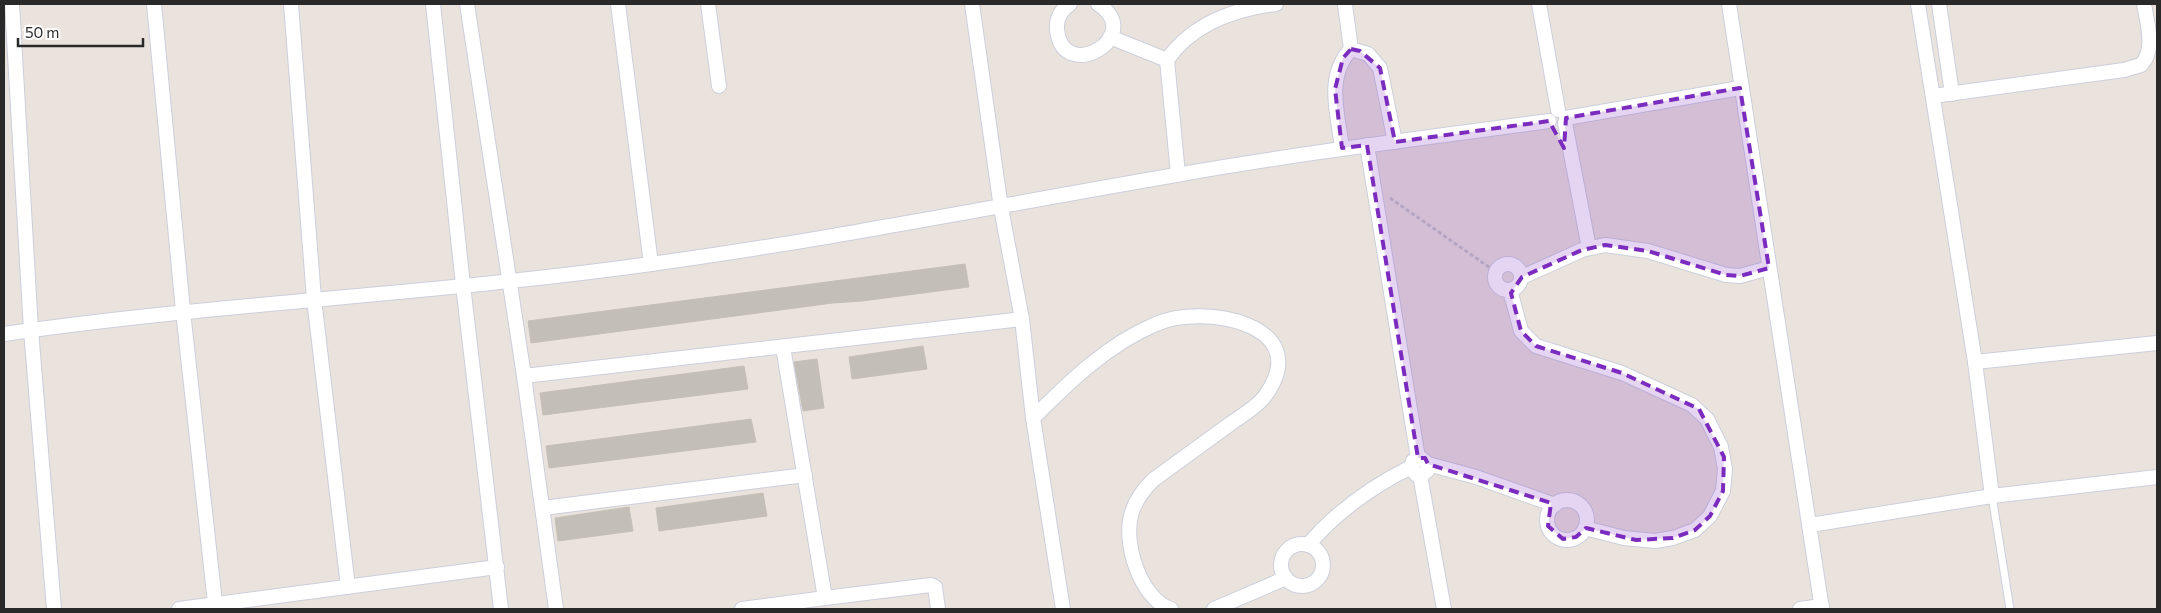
<svg xmlns="http://www.w3.org/2000/svg" width="2161" height="613" font-family="Commissioner,sans-serif">
<rect width="100%" height="100%" fill="#eae3dd"/>
<g fill="#c3beb8" stroke="#c5bfb6">
<path d="M965,264L969,287L862,301L833,303L531,343L528,321Z"/>
<path d="M923,346L927,369L852,379L849,357Z"/>
<path d="M817,359L824,408L803,411L794,362Z"/>
<path d="M744,366L748,389L543,415L540,393Z"/>
<path d="M751,419L756,442L549,468L546,446Z"/>
<path d="M763,493L767,516L659,531L656,508Z"/>
<path d="M629,507L633,531L558,541L555,518Z"/>
</g>
<g fill="none" stroke-linecap="round" stroke-linejoin="round">
<g stroke="#cbcfda" stroke-width="9">
<path id="lane" d="M1992,496L2010,609"/>
</g>
<g stroke="#cbcfda" stroke-width="16">
<g id="street">
<path d="M12,4L31,330L54,609"/>
<path d="M154,4L183,311L215,603"/>
<path d="M291,4L314,299L348,587"/>
<path d="M433,4L463,285L501,609"/>
<path d="M467,4L524,376L556,609"/>
<path d="M618,4L651,264"/>
<path d="M708,4L719,86"/>
<path d="M972,4L1001,208L1022,319L1033,418L1063,609"/>
<path d="M1070,4C1061,10 1056,19 1057,30C1063,85 1147,36 1098,4"/>
<path d="M1539,4L1558,110"/>
<path d="M1729,4L1822,609"/>
<path d="M1918,4L1975,362L1992,496"/>
<path d="M1939,4L1952,94"/>
<path d="M1110,37L1167,60"/>
<path d="M1351,49L1368,54L1380,68L1395,142"/>
<path d="M1933,96L2124,70L2141,65C2156,50 2147,23 2144,4"/>
<path d="M1566,118L1740,88"/>
<path d="M1565,123L1589,248"/>
<path d="M1367,145L1418,458"/>
<path d="M1342,148C1338,114 1325,77 1351,49L1345,5"/>
<path d="M1178,174L1167,60C1192,24 1234,9 1276,4"/>
<circle cx="1508" cy="277" r="13"/>
<path d="M1522,277L1582,250L1605,245L1648,251L1726,275L1740,276L1769,268"/>
<path d="M1510,290L1521,331L1536,346L1622,373L1692,405L1707,419L1721,447L1725,469L1723,491L1710,516L1695,530L1673,538L1655,541L1624,538L1585,528"/>
<path d="M4,334C219,303 436,294 651,264C827,240 1001,205 1176,175C1300,153 1425,138 1549,121"/>
<path d="M1975,362L2157,343"/>
<path d="M524,376L1022,319"/>
<path d="M1033,418C1069,382 1108,344 1156,324C1203,303 1317,324 1265,396C1257,407 1241,416 1230,424C1204,443 1179,461 1153,480C1143,490 1136,499 1132,512C1122,541 1140,599 1171,609"/>
<path d="M1428,464V470L1423,474L1417,475L1412,470L1413,461L1421,458L1428,464L1476,477L1555,505"/>
<path d="M1420,475L1444,609"/>
<circle cx="1567" cy="520" r="20"/>
<path d="M543,508L805,475"/>
<path d="M1810,525L1992,496L2157,477"/>
<circle cx="1302" cy="565" r="21"/>
<path d="M1308,545C1337,511 1371,487 1411,467"/>
<path d="M825,598L931,585L935,587L938,609"/>
<path d="M179,609L497,567"/>
<path d="M742,609L825,598L783,347"/>
<path d="M1214,609L1286,578"/>
<path d="M1800,609L1822,606"/>
</g>
</g>
<path stroke="#c3c3c3" stroke-width="3" stroke-dasharray="4 2.5" stroke-linecap="butt" d="M1390,198L1496,272"/>
<use href="#lane" stroke="#fff" stroke-width="7"/>
<use href="#street" stroke="#fff" stroke-width="14"/>
</g>
<path fill="#7b2cbf" fill-opacity="0.2" stroke="#7b2cbf" stroke-width="4" stroke-dasharray="10 6" stroke-linejoin="round" d="M1351,49L1360,51L1380,68L1395,142L1549,121L1564,148L1566,118L1740,88L1769,268L1740,276L1726,275L1648,251L1605,245L1582,250L1522,277L1511,293L1521,331L1536,346L1622,373L1699,409L1724,457L1723,491L1710,516L1695,530L1673,538L1636,540L1586,528L1576,537L1563,539L1548,526L1551,503L1428,464L1425,458H1418L1367,145L1342,148L1335,89L1343,58Z"/>
<rect width="2161" height="613" fill="none" stroke="#292929" stroke-width="10"/>
<path d="M18 38v8h125v-8" fill="none" stroke="#292929" stroke-width="2.5"/>
<text x="25" y="38" font-size="15" fill="#292929" stroke="#ffffff" stroke-width="4" paint-order="stroke">50 m</text>
</svg>
